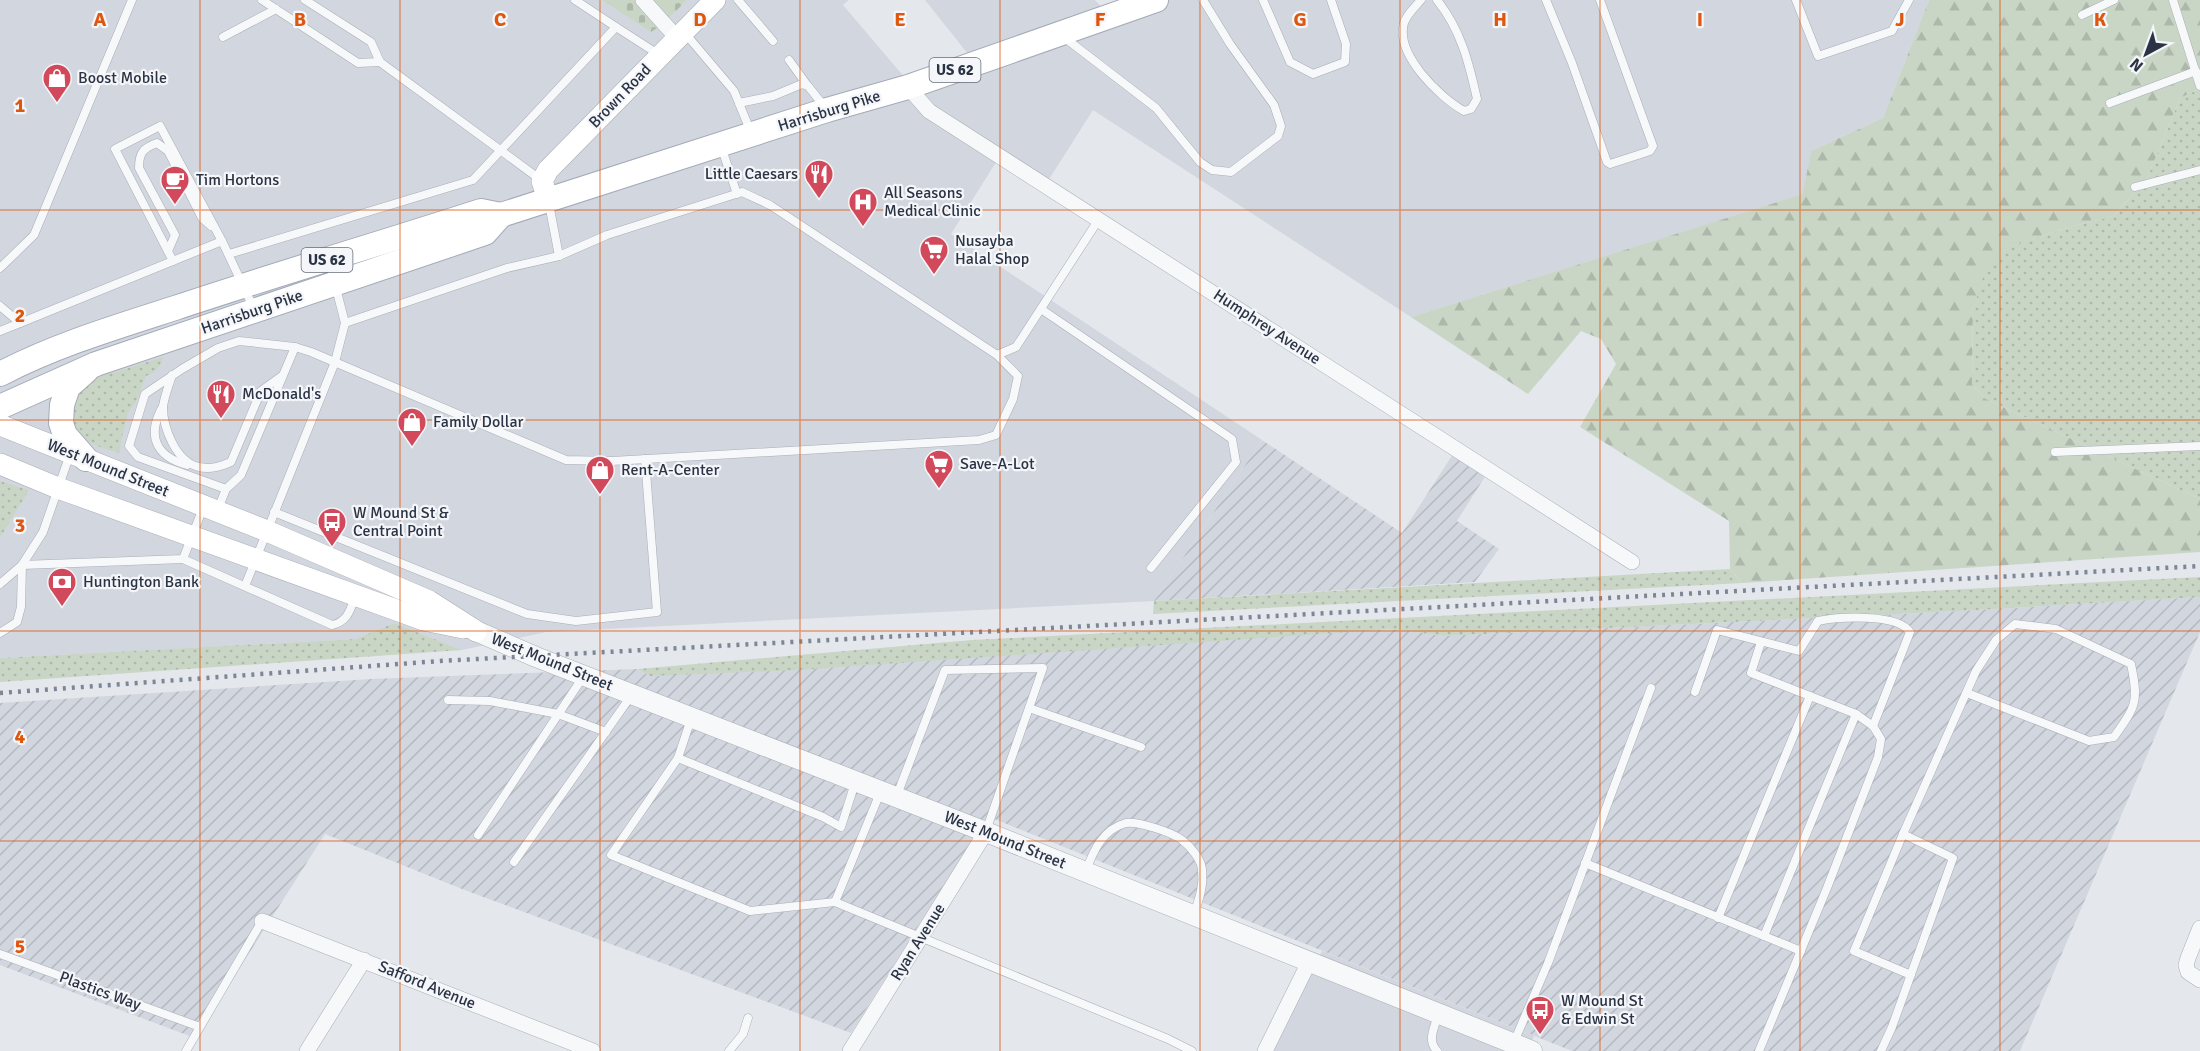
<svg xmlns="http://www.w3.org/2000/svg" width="2200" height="1051" font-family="Signika,sans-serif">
<defs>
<pattern id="industrial-furrows" width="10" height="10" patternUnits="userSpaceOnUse" patternTransform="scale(1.5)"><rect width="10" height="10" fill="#d2d6de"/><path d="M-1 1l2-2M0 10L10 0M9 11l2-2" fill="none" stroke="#b4b8c0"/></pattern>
<pattern id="grass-dots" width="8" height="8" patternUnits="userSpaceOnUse" patternTransform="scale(1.5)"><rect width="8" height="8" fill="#c9d6c5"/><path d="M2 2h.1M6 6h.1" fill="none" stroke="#adb8ab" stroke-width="1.8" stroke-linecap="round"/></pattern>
<pattern id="forest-firs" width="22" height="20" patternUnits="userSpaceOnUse" patternTransform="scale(1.5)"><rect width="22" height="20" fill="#c9d6c5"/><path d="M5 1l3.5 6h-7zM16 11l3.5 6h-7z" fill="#adb8ab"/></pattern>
<pattern id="cemetery-stones" width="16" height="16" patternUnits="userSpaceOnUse" patternTransform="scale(1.5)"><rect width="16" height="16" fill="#c9d6c5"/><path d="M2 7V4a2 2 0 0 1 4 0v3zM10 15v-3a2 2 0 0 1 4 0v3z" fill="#adb8ab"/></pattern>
</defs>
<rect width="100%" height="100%" fill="#e4e7ec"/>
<g fill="#d2d6de">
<path d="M0,0H602L651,31L663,24L687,0H849L843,5L911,85L976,64L925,0H1095L1112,18L1167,0H1929L1883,118L1811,151L1804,194L1411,317L1093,110L1044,187L998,159L951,234L1262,440L1154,601L546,632L462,650L394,623L357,639L0,658Z"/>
<path d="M1322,951L1534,1036L1527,1051H1269Z"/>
</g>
<g fill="url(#industrial-furrows)">
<path d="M1262,440L1402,533L1453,454L1486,475L1457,521L1499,549L1475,582L1154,601Z"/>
<path d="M2200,597V632L2020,1051H1572L987,816L851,1033L462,889L325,834L195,1038L0,965V703L371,679L638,669L650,676L1393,629L1444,636L1959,611Z"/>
</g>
<g fill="url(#grass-dots)">
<path d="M2197,90L2200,91V499L1984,398L1972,384L1973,310L1983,274L2005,248L2066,228L2113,216L2146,181L2180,98Z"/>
<path d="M163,357C161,367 156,372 146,376L137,400L128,413L121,441L120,453L102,448L89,442L78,433L71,419L74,396L92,377L113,373Z"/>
<path d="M0,481L29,490L0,538Z"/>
<path d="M1730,569L1742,583L1153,614L1154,601Z"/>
<path d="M2200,577V597L1959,611L1444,636L1393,629L796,670L650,676L638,669L972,640Z"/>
<path d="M394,623L462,650L0,682V658L356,639Z"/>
</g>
<path fill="url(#forest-firs)" d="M1929,0H2200V91L2197,90L2180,98L2146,181L2113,216L2066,228L2006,248L1984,274L1973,310L1972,384L1984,398L2200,499V552L1742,583L1730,569L1729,521L1580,427L1616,364L1601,339L1581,331L1528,394L1411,317L1803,194L1811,151L1883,118Z"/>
<path fill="url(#cemetery-stones)" d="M602,0H687L663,24L651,32Z"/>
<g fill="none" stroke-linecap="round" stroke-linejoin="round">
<g stroke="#a9aeb7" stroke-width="9">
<g id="service">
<path d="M262,0L358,63L380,62"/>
<path d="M305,0L371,42L380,62L541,180"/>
<path d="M575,0L616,27"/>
<path d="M738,0L773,41"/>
<path d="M1263,0L1290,62L1313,74L1345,62L1346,44L1331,0"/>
<path d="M1421,0C1415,7 1407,14 1404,23C1395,54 1439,97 1464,111L1471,109L1477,99C1469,63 1461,30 1437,0"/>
<path d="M1546,0L1572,63L1607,162L1610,164L1650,151L1653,146L1600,0"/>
<path d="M1796,0L1818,56L1892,31L1909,0"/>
<path d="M2173,0L2200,86"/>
<path d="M2082,15L2114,0"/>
<path d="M684,32L734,91L750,130"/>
<path d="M223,37L276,9"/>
<path d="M1065,38L1156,108L1200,162L1212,170L1231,172L1278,136L1281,126L1274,105L1230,44L1203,0"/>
<path d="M789,60L807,85"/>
<path d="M739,103L773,96L802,84L808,86L824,106"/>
<path d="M2110,103L2196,71"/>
<path d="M721,146L737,194"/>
<path d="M2135,187L2200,170"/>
<path d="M549,204L559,256"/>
<path d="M168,251L175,235L139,168C139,153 143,148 157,143L168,151L202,218L211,226"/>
<path d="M229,254L473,180L616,27L658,54"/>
<path d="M173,261L115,149L160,126L222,241"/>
<path d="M0,268L34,235L132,0"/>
<path d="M0,306L20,323L222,241L254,309"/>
<path d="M1041,309L1232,439L1236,462L1151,568"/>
<path d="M345,323L507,268L559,256L607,235L742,192L770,205L997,355L1016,347L1099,219"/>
<path d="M0,331L20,323"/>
<path d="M172,375C169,385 164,397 163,407C163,428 176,462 199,467C211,470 221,466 231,462L261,391L282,376"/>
<path d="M163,406C147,434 154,456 187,465"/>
<path d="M2055,452L2200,446"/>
<path d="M226,489L138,457L129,446L145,394L182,369L218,348L239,341L295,347L311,352L566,460L612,461L979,440L996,435L1013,399L1018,376L997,355"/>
<path d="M218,509L226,489L241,475L295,347"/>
<path d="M274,512L527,614L576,621L657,612L645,459"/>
<path d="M183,559L332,625C347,622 350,611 355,597"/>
<path d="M0,584L22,565L183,559L203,508"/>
<path d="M245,586L335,362L345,323L329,261"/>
<path d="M0,633L17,622L21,607L22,565L43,532L70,454"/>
<path d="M1695,692L1717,630L1799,651L1818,621C1839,617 1897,613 1910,632L1873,726"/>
<path d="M448,700L490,701L558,714L606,732"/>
<path d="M1029,708L1141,747"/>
<path d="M691,719L678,758L823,817L841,827L855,783"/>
<path d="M678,758L611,855L750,911L835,902"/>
<path d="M880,793L835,902L1168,1039L1192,1051"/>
<path d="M897,795L945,670L1043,668L986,831"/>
<path d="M1903,834L1976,671L1996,640L2015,624L2056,629L2131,664C2139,702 2136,706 2114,737L2089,741L1967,693"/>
<path d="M478,835L583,677"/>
<path d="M514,862L631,696"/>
<path d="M1585,863L1801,951"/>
<path d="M1086,871C1093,851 1103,829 1126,823C1137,821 1172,832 1182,840C1190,846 1201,859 1202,869C1204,886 1199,899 1194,914"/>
<path d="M1718,918L1810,696"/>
<path d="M1764,936L1856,714"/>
<path d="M0,954L200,1027"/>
<path d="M1514,1042L1548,963L1651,688"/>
<path d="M186,1051L262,921"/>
<path d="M729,1051L743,1034L748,1018"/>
<path d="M1437,1051C1427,1040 1434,1029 1438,1015"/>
<path d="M1759,1051L1827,888L1878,757L1881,739L1873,726L1856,714L1751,673L1761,642"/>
<path d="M1881,1051L1892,1027L1953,858L1903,834L1854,951L1911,975"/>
</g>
</g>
<g stroke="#a9aeb7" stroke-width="16">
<g id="minor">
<path d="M643,0L677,38"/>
<path d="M908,87L929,111L1632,562"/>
<path d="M262,921L593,1051"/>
<path d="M2200,928L2188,958L2186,965L2188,972L2200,980"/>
<path d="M307,1051L364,960"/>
<path d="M850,1051L986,832"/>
<path d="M1265,1051L1309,962"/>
</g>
</g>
<g stroke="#a9aeb7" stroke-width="21">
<path id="tertiary" d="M476,631L536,657L986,832L1532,1051"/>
</g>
<g stroke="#a9aeb7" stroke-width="22">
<g id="secondary">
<path d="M548,199L542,181L548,170L715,0"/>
<path d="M0,425L267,531L429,601L476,631"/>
<path d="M0,464L58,488L424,620L463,628"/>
</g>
</g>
<g stroke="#a3abb8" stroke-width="26">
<g id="primary">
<path d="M86,371L68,387L62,405L61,423L65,435L86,459"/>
<path d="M0,374C56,345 116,327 175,308C277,274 379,244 481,211L501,215"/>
<path d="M0,407L96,364L485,233L501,215L827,110L908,87L1156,0"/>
</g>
</g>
<use href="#service" stroke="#f7f8fa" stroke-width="8"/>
<use href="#minor" stroke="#f7f8fa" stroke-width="15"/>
<use href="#tertiary" stroke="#f7f8fa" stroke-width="20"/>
<use href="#secondary" stroke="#fff" stroke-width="21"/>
<use href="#primary" stroke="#fff" stroke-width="24"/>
<path stroke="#7d8696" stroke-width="4.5" stroke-dasharray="3 6" stroke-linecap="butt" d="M0,693L440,661L2200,566"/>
</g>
<path fill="none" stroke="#df570f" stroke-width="1.5" stroke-opacity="0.55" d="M200,0V1051M400,0V1051M600,0V1051M800,0V1051M1000,0V1051M1200,0V1051M1400,0V1051M1600,0V1051M1800,0V1051M2000,0V1051M0,210H2200M0,420H2200M0,631H2200M0,841H2200"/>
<defs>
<g id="shop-pin" transform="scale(1.5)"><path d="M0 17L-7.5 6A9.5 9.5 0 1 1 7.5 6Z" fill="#d1495b" stroke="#f4f6f9"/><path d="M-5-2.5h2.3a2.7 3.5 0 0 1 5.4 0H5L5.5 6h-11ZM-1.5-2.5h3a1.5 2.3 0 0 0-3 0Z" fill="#fff"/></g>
<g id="restaurant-pin" transform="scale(1.5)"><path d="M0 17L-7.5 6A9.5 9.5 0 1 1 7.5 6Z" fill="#d1495b" stroke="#f4f6f9"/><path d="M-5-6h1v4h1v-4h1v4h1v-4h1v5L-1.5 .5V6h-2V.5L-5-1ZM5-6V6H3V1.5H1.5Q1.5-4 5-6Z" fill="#fff"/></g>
<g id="cafe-pin" transform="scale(1.5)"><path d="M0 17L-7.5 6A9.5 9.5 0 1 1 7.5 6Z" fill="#d1495b" stroke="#f4f6f9"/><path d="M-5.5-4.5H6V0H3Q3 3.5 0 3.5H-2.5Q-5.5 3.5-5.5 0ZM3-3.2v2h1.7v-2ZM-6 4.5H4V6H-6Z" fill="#fff"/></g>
<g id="hospital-pin" transform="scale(1.5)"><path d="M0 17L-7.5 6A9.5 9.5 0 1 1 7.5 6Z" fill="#d1495b" stroke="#f4f6f9"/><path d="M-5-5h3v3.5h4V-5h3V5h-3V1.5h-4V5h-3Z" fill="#fff"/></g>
<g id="supermarket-pin" transform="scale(1.5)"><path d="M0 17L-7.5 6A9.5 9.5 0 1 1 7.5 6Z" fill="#d1495b" stroke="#f4f6f9"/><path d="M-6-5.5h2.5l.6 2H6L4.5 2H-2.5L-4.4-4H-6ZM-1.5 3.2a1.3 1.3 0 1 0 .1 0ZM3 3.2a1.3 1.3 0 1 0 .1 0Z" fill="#fff"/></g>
<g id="bus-pin" transform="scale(1.5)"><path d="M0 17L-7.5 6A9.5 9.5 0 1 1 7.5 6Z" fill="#d1495b" stroke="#f4f6f9"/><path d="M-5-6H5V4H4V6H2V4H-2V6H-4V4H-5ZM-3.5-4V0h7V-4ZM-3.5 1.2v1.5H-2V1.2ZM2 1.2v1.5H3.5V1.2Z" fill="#fff"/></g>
<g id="bank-pin" transform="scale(1.5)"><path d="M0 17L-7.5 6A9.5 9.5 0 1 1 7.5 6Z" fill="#d1495b" stroke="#f4f6f9"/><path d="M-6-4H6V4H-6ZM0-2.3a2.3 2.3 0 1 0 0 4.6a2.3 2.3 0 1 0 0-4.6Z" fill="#fff"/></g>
</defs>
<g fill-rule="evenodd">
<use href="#shop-pin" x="57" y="78"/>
<use href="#restaurant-pin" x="819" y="174"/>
<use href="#cafe-pin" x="175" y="180"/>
<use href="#hospital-pin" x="863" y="202"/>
<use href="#supermarket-pin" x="934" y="250"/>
<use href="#restaurant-pin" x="221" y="394"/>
<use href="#shop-pin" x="412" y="422"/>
<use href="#supermarket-pin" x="939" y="464"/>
<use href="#shop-pin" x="600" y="470"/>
<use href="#bus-pin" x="332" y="522"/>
<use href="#bank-pin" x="62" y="582"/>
<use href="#bus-pin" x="1540" y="1010"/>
</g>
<g text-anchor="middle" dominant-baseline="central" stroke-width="4.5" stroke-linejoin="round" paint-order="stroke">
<g fill="#f4f6f9" stroke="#676e7b" stroke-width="1.5">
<rect x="929.5" y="58" width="51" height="24" rx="4.5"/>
<rect x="301.5" y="248" width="51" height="24" rx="4.5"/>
</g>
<g font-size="15" font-weight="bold" fill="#2b3445">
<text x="955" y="70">US 62</text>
<text x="327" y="260">US 62</text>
</g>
<g font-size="16" fill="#2b3445" stroke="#f4f6f9" text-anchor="start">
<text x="78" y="78">Boost Mobile</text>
<text x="798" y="174" text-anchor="end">Little Caesars</text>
<text x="196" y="180">Tim Hortons</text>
<text x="884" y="193">All Seasons<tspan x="884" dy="18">Medical Clinic</tspan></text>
<text x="955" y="241">Nusayba<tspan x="955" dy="18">Halal Shop</tspan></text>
<text x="242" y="394">McDonald's</text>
<text x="433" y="422">Family Dollar</text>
<text x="960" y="464">Save-A-Lot</text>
<text x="621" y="470">Rent-A-Center</text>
<text x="353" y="513">W Mound St &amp;<tspan x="353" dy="18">Central Point</tspan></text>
<text x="83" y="582">Huntington Bank</text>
<text x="1561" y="1001">W Mound St<tspan x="1561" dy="18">&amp; Edwin St</tspan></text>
</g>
<g font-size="16" fill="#2b3445" stroke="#f4f6f9">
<text transform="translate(620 96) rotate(-46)">Brown Road</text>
<text transform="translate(829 111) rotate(-17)">Harrisburg Pike</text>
<text transform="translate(252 312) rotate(-19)">Harrisburg Pike</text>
<text transform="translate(1267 327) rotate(33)">Humphrey Avenue</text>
<text transform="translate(108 468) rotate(22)">West Mound Street</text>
<text transform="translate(552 662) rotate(22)">West Mound Street</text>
<text transform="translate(1005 840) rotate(22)">West Mound Street</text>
<text transform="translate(918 942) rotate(-58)">Ryan Avenue</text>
<text transform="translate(427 985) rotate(22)">Safford Avenue</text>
<text transform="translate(100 991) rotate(20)">Plastics Way</text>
</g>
</g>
<g font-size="20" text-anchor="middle" font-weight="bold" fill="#df570f" stroke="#f4f6f9" stroke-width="4.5" stroke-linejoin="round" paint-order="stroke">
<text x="100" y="26">A</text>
<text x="300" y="26">B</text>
<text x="500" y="26">C</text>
<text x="700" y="26">D</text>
<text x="900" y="26">E</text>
<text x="1100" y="26">F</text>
<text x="1300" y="26">G</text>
<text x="1500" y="26">H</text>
<text x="1700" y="26">I</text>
<text x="1900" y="26">J</text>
<text x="2100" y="26">K</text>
<text x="20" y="112">1</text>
<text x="20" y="322">2</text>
<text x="20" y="532">3</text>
<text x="20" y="743">4</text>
<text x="20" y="953">5</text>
</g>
<g transform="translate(2146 54) rotate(221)" stroke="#f4f6f9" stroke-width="4.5" paint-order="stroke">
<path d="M0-4.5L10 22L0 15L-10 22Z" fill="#2b3445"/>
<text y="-9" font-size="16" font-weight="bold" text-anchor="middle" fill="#2b3445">N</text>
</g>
</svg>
